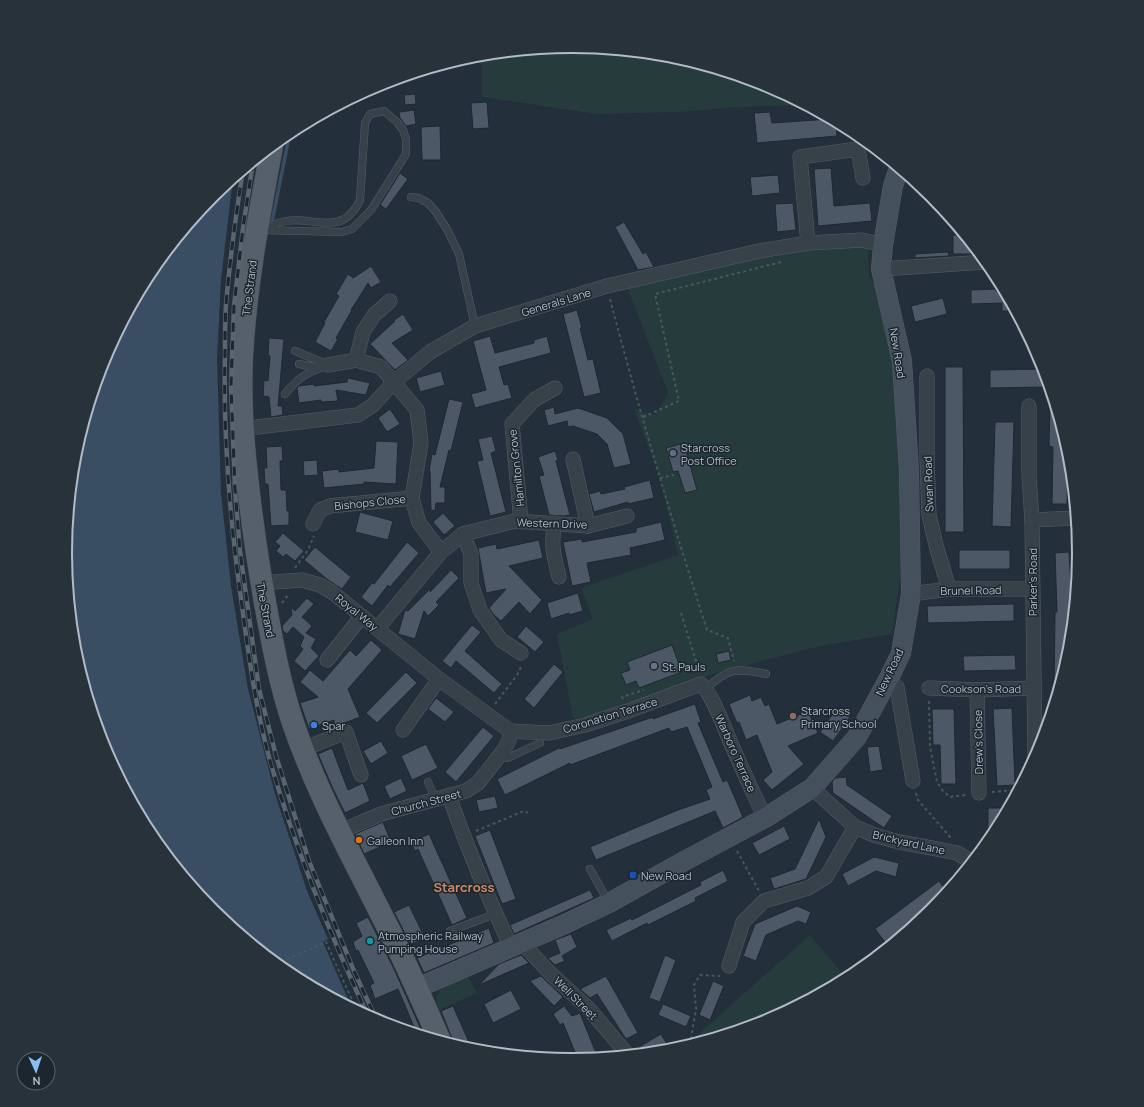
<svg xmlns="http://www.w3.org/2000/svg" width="1144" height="1107" font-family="Manrope,sans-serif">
<rect width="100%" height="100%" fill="#232f3a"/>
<g fill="#263c3c">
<path d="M572,46L671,56L766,85L804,105L737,107L680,112L597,114L482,97V65L471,56Z"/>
<path d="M865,244L868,250L869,276L878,290L895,373L900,438V579L892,634L820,646L716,673L590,717L573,718L557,634L593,619L581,588L678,555L660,478L634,409L654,415L661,406L668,392L627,287L755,254Z"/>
<path d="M810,935L847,979L766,1022L694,1044V1038Z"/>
<path d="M466,974L477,993L437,1011C433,987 448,983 466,974Z"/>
</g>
<path fill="#394e63" d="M233,178L221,280L217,359L221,493L231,586L248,689L275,794L307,891L328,939L323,942L348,999L339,1002L290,975L213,912L150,835L103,747L74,652L65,553L74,454L103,359L150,271L213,194Z"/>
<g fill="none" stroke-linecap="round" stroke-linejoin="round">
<path stroke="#394e63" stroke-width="3.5" d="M272,222L290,132"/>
</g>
<g fill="#4c5865" stroke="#1e2831">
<path d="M415,94L416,104L405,105L404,95Z"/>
<path d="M487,102L489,128L473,129L471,103Z"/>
<path d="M414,110L416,124L406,126L400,118L399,112Z"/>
<path d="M770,112L772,123L830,119L836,122L837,136L757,143L754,113Z"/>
<path d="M440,126L441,160H422L421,127Z"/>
<path d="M831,168L834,206L870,203L872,221L818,226L814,169Z"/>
<path d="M400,173L408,179L386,209L380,205Z"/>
<path d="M778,175L780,193L752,196L750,177Z"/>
<path d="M793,203L796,230L777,232L775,204Z"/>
<path d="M624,222L643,254L646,252L654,267L638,270L615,227Z"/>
<path d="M953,235H964L979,254H953Z"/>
<path d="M948,252L949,256L915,258V254Z"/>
<path d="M371,266L381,282L371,288L368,283L351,310H352L336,338L338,339L331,351L315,342L325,323L324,322L339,296L336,294L348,274L353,278Z"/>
<path d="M1002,287L1015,311H1002V303L971,304V290L996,289V291H1002Z"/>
<path d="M943,298L947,314L915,322L911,306Z"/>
<path d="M577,310L582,328H580L588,360L593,359L601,393L584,397L563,314Z"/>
<path d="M403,314L413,330L392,343L408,360L395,370L370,344L395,321L394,320Z"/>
<path d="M490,336L495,353L534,343V340L547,336L551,353L499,367L504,385L508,384L512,398L475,408L471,394L486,390L473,341Z"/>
<path d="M269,338L284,339L278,406H282L283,415L271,417L269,397L263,396L264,380L268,381L270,356L268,355Z"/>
<path d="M945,367H963L964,532H945Z"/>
<path d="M1044,369L1045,387L990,388V370Z"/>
<path d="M441,371L445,385L420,392L416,378Z"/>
<path d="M348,378L370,383L366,395L336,390L338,401L321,402V400L299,403L297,388L299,386L314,384V386L347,382Z"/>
<path d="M1050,398H1052L1065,438L1064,453H1068L1067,504H1052L1053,447L1049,446Z"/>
<path d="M449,399L463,402L451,451L449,450L440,487H445V503H436L435,511L431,510L430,471H429L432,454L435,455Z"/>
<path d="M554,407L555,414L578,408L607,418L623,434L631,464L614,468L607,444L597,434L573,426L568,427L567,421L548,426L544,410Z"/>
<path d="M390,409L400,424L387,432L378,418Z"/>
<path d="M995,422H1014L1011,527L992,526Z"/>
<path d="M492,436L496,451L491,453L506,512L490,516L477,461L483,460L478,439Z"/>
<path d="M376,441L398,442L396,484L364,482V484L324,488L322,471L339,469V472L374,468Z"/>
<path d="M684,443L697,490L685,493L678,471L673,472L666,448Z"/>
<path d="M282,446L283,461H280L281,490H286L287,511H289V525L271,526L268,484H265L264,468H267L266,447Z"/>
<path d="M555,451L558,460L556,461L570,515L564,516L549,515L539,476L544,475L538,457Z"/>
<path d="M317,460L318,475L304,476L303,461Z"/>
<path d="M650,480L654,498L628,504V502L594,512L589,494L600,491L601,494L625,489L624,487Z"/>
<path d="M360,512L393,521L388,540L355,532Z"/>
<path d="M443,513L455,526L444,535L433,522Z"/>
<path d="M661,522L665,540L630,548L631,555L587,563L591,582L572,586L563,542L582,539V542L636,532V528Z"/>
<path d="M283,533L304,551L295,561L286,554L283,557L276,551L280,546L275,542Z"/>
<path d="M539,540L543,558L509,566L542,600L530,614L519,602L501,621L493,614L489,608L506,589L486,593L478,548L496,544L497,549Z"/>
<path d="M407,542L419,553L390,587L388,585L372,606L361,597L372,583L374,584Z"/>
<path d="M315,547L351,577L342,589L328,580L304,560Z"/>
<rect x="959" y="550" width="51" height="19"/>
<path d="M1069,552L1073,620L1070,653L1056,697L1054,696L1055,612H1057L1055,553Z"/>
<path d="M451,570L459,578L436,602L439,605L428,616L424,611L415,639L398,634L405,610L408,611L431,588L430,592Z"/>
<path d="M578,593L583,611L569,615V613L551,619L547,603Z"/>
<path d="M307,598L314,604L302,617L312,626L306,633L316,639L311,648L319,656L305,671L294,661L303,649L300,646L304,637L293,627L287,634L283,631L282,626L292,615L291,607L295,611Z"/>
<path d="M1014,604V621L928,623L927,606Z"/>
<path d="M472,625L481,632L465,651L502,684L494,693L456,661L451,668L442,661Z"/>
<path d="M526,626L544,642L535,652L517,637Z"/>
<path d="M371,640L382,650L348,689L360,717L334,727V720L309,729L300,703L318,697L300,682L310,670L323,681L350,650L356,656Z"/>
<path d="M672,645L682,672L639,688L636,681L626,685L621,673L630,670L627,662Z"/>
<path d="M729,651L731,660L718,663L716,654Z"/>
<path d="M1015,655L1016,670L964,671L963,656Z"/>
<path d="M554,664L563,672L534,708L524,699Z"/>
<path d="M406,672L417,683L377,723L366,713Z"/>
<path d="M750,695L752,701L761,697L765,706L769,704L777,724L808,711L818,733L788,746L804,764L772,790L763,780L772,772L757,735L746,740L739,722L737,723L729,704Z"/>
<path d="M436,698L454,712L445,722L428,709Z"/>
<path d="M695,704L701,722L698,723L723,782L727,780L743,817L723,828L715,811L596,860L590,847L678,810L710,799L706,790L712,787L687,727L671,732L669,728L570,765V763L505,795L497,779L559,748L560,749L653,717V719Z"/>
<path d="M837,708L850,717L833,741L820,732Z"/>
<path d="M1012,708L1015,785L997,786L993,709Z"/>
<path d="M932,709H954L956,784H941L940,745H933Z"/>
<path d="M483,727L494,736L456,782L445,772Z"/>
<path d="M381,741L388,753L371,764L363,751Z"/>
<path d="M426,744L438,768L412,780L401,756Z"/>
<path d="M879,746L883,770L870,772L867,747Z"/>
<path d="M332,748L348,790L363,783L370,801L345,813L333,789L318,754Z"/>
<path d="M846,777L847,785L892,816L884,828L833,793L832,782L835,778Z"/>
<path d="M401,778L407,791L390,799L384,786Z"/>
<path d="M495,796L498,808L479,812L476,800Z"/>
<path d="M988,808H1009L994,836L988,842Z"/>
<path d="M819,819L826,837L806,879L774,889L770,878L795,869Z"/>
<path d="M383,822L391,842L364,854L355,834Z"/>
<path d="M784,826L790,839L759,855L752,843Z"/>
<path d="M490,830L516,899L502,904L475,836Z"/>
<path d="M429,834L467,918L452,925L418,849L415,851L411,842Z"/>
<path d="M874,857L899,863L896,877L876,871L848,886L842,874Z"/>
<path d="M723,870L728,881L695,898L696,901L648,925L647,923L612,941L606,930L631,918L632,920L701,885L700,882Z"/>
<path d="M939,881L947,892L931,913L889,947L875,929Z"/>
<path d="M590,890L594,898L514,934L510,925Z"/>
<path d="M409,905L425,938L411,945L394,912Z"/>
<path d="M797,906L811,912L806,924L798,921L766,935L756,961L743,956L755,924Z"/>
<path d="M368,917L394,969L424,1036L417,1034L398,989L375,999L370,985L374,983L358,950L356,951L353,942L362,936L356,923Z"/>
<path d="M489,928L494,943L424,973L417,958Z"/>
<path d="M571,934L577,947L562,956L565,961L555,965L548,958L560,953L555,940Z"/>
<path d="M521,955L529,963L479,985L499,964Z"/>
<path d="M665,955L676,960L660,1002L649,998Z"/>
<path d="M541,976L563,997L554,1006L530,981Z"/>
<path d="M606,976L638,1033L626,1039L597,994L590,998L580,989Z"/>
<path d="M713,981L724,986L710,1020L699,1015Z"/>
<path d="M511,990L521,1009L493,1023L484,1004Z"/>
<path d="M663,1004L691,1016L686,1027L658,1015Z"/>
<path d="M453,1006L473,1051L453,1045L452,1043L451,1036L441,1011Z"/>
<path d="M564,1006L572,1016L580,1013L598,1058L579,1060L576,1052H575L563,1023L560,1025L553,1014Z"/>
<path d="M661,1034L668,1046L656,1053L643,1054L639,1047Z"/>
</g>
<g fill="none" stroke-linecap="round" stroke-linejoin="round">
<g stroke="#555e68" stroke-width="8">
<g id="lane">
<path d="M411,197L419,198L428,203L436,212L448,231L459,254L475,326"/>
<path d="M259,230L342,232L352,229L371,210L406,154V139L403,130L397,122L384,111L370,114L365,123L360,200C341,241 310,212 278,223C274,224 271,227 267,229"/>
<path d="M295,351L328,365"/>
<path d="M299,364L319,368"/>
<path d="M285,394C299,376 307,373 328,365"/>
<path d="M706,689C728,667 738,668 766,674"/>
<path d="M498,757L508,758L540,743"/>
<path d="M428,782L436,800"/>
<path d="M590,869L609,903"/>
<path d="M450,931L495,914"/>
</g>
</g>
<g stroke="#555e68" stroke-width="15">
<g id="street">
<path d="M808,243L800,157L858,149L863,178"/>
<path d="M881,269L986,262"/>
<path d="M390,301L374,315L363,332L356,360L381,367L417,410L421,443L412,498L419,523L441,552"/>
<path d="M328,365L356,360"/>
<path d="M927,376V457L929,515L937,549L949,589"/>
<path d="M1029,406V476L1032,520L1035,759"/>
<path d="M257,427L358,415L373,405L394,382L430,352L475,326L607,286L759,251L808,243L862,240L883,245"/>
<path d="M573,459L588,526"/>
<path d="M1032,520L1076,518"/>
<path d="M521,522L512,424L534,400L555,388"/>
<path d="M555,523C550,545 554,556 559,577"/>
<path d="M313,524L320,510L330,506L412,498"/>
<path d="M463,534L471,554V583L480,610L501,640L521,653"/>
<path d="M260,583L302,580L320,585L332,592L439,679L510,731"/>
<path d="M911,594L949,589H1032"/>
<path d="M377,629L441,552L463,534L515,521L588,526L627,516"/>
<path d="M327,660L362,616"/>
<path d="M889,678L897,687L913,781"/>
<path d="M929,688L977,690L1034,688"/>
<path d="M977,690L979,793"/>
<path d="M403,730L439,679"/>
<path d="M510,731L549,733L585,725L628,711L701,684C714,696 725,731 733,748C743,771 754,795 765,818"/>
<path d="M303,749L346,732L361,775"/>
<path d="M812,788L855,827L874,835L899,842L937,849L957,853L972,862"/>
<path d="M449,796C467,847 488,898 511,947"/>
<path d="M339,832L381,814L466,791L478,783L504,750L509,740L510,731"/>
<path d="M522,943L549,972L589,1009L628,1055"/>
<path d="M729,966L743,922L764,901L808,888L826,877L855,827"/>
</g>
</g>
<g stroke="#555e68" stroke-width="20">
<path id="secondary" d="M417,988L565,924L609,903L686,860L765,818L812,788L857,737L889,678L901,653L911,594L909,470L902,361L881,269L883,245L893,186L899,168"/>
</g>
<g stroke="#404a53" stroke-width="23">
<path id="primary" d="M272,146C259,215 246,285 242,355C239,416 246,473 254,533C259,569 265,604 272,640C277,666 283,692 291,717C314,787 350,852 383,918C404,958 422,1000 440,1041"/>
</g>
<g stroke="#45595a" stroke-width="2" stroke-dasharray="3 3" stroke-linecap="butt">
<path d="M610,299C639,410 672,521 707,630L728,638L734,661"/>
<path d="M643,417L679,401L655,294L781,262"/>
<path d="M660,478L674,475"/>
<path d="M295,568L308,550L314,536"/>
<path d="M282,603L288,595"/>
<path d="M681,613L699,671"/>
<path d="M623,699L622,697L644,690"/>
<path d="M929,701L930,747L937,782L943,791L950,797L966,795"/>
<path d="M495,704L517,675L522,665"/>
<path d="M992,792L1016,790V795"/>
<path d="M916,793L918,800L951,838"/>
<path d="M476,831L524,811L528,813"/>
<path d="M737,851L759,891"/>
<path d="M276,964L326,942L357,1011"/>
<path d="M692,1045L691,1038L696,1009L694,985L700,975L720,976"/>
</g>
<use href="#lane" stroke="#37414a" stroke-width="7"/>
<use href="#street" stroke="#37414a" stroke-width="14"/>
<use href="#secondary" stroke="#45505d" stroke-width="19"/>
<use href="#primary" stroke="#55606a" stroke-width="22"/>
<g stroke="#596571" stroke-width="4.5">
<g id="rail">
<path d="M253,162L243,228L234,306L231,385L235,490L240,551L259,689L276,756L309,861L354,971L378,1023"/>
<path d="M243,170C236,214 230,259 226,304C225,320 225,337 225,353C223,438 230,522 242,606C249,658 256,710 270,761C296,850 330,935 369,1018"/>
</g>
</g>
<use href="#rail" stroke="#1c262f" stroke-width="3" stroke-dasharray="9" stroke-linecap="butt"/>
</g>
<circle fill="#5c6f8a" stroke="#1c262f" stroke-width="1.5" cx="673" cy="453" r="4"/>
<circle fill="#6b7280" stroke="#1c262f" stroke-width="1.5" cx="654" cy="666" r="4"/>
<circle fill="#8d6e63" stroke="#1c262f" stroke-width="1.5" cx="793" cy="716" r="4"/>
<circle fill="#3f7fe0" stroke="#1c262f" stroke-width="1.5" cx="314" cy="725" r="4"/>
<circle fill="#e8710a" stroke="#1c262f" stroke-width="1.5" cx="359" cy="840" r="4"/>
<rect fill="#1a4fb4" stroke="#1c262f" stroke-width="1.5" x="629" y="871" width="8" height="8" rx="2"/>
<circle fill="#0f9aa8" stroke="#1c262f" stroke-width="1.5" cx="370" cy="941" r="4"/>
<g text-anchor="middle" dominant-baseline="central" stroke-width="3" stroke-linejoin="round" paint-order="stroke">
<g font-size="11" fill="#b2bbc6" stroke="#1c262f">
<text transform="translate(249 288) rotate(-83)">The Strand</text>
<text transform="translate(556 302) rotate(-17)">Generals Lane</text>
<text transform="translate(898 353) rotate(81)">New Road</text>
<text transform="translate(516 468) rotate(-96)">Hamilton Grove</text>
<text transform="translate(928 484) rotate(-92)">Swan Road</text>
<text transform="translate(370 502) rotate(-6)">Bishops Close</text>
<text transform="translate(552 523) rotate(2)">Western Drive</text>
<text transform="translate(1032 582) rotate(-90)">Parker's Road</text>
<text transform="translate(971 590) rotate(-1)">Brunel Road</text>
<text transform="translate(266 610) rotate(79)">The Strand</text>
<text transform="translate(357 612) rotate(39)">Royal Way</text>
<text transform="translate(889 672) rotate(-65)">New Road</text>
<text x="981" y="688">Cookson's Road</text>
<text transform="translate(610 715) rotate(-17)">Coronation Terrace</text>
<text transform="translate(978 742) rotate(-91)">Drew's Close</text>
<text transform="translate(736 753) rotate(66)">Warboro Terrace</text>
<text transform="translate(426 802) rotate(-15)">Church Street</text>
<text transform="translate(909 842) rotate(13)">Brickyard Lane</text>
<text transform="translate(576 998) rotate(45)">Well Street</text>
</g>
<g font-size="11" fill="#b2bbc6" stroke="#1c262f" text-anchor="start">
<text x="681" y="447">Starcross<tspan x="681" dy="13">Post Office</tspan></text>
<text x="662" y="666">St. Pauls</text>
<text x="801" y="710">Starcross<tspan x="801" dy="13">Primary School</tspan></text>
<text x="322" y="725">Spar</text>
<text x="367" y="840">Galleon Inn</text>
<text x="641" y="875">New Road</text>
<text x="378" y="935">Atmospheric Railway<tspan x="378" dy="13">Pumping House</tspan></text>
</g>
<g font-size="13" font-weight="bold" fill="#d08963" stroke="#1c262f">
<text x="464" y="887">Starcross</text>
</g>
</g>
<path d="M0 0H1144V1107H0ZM72 553a500 500 0 1 1 1000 0a500 500 0 1 1-1000 0Z" fill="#28323b" fill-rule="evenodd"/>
<path fill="none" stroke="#b2bbc6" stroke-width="2" d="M72 553a500 500 0 1 1 1000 0a500 500 0 1 1-1000 0Z"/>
<g transform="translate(36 1071) rotate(177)"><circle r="19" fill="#1c262f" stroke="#58626b"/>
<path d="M0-3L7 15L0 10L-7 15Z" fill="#89bcf4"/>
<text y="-6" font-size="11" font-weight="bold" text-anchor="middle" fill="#b2bbc6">N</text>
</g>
</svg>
